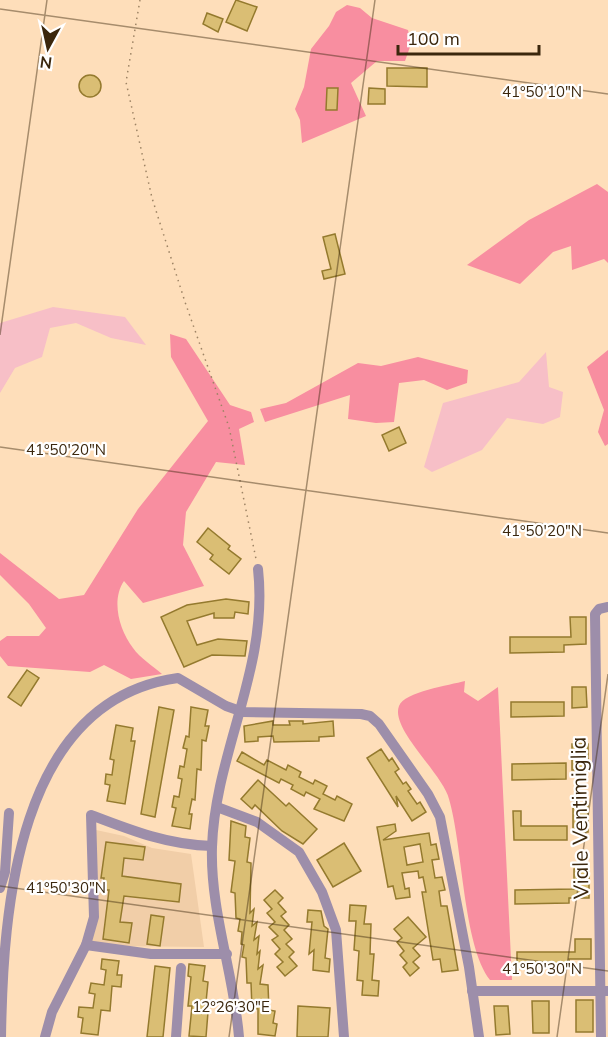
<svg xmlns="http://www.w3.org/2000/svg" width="608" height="1037" font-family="Mulish,sans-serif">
<rect width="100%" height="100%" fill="#fedeba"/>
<path fill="#f1cea8" d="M96,830L124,836L152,848L191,854L204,947L115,946L92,941Z"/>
<g fill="#f7bfc7">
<path d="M53,307L125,317L146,345L111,338L76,323L50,328L42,357L15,368L0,393V323Z"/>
<path d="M546,352L549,387L563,392L560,417L543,424L507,418L482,450L432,472L424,467L443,403L519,382Z"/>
</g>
<g fill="#f88ea0">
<path d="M347,5L360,8L372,18L408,30L411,44L405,61H377L351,83L366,116L302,143L300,120L295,109L304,87L311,49L329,26L336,12Z"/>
<path d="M597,184L608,192V263L604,259L572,270L571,246L553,252L520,284L467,265L529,220Z"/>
<path d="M170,334L186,339L230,405L251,412L254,422L239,429L245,465L216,462L186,512L183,545L204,586L143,603L124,581C111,600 119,630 133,648C140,658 153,666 162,674L131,679L104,665L90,672L8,666L0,656V641L7,636H39L46,628L29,604L0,575V553L59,599L84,595L138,509L208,421L171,357Z"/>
<path d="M608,350V444L605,446L598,432L604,410L587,367Z"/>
<path d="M418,357L468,370L467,383L447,390L424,380L399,383L394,422L376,423L348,419L350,395L265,422L260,409L286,403L358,363L381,366Z"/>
<path d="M465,681L464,692L478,701L498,687L512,980H490C463,945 463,847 449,799C443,774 390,729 399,706C404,692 450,685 465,681Z"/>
</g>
<g fill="#dabe74" stroke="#947a2e" stroke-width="1.5" fill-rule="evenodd">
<path d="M236,0L257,7L247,31L226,22Z"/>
<path d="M207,13L223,19L218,32L203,24Z"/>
<path d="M387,68H427V87L387,86Z"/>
<circle cx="90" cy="86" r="11"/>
<path d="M327,88H338L337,110H326Z"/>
<path d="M369,88L385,89V104H368Z"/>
<path d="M335,234L345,274L324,279L322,271L331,269L323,237Z"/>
<path d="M399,427L406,443L389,451L382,435Z"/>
<path d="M208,528L230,546L228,549L241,559L229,574L210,559L213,555L197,542Z"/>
<path d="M226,599L249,602L248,614L235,612L234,618H214V613L187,621L197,645L218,639L247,641L245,656L212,655L184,667L161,617L187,605Z"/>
<path d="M570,617H586V644L564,645V652L510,653V637H571Z"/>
<path d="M27,670L39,678L21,706L8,697Z"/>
<path d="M572,687H586L587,707L572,708Z"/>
<path d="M511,702H564V716L511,717Z"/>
<path d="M159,707L174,710L155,817L141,814Z"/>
<path d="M191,707L208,710L205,726H209L206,741L202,740L201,770L197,769L195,800L192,799L189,814H192L190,829L172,826L176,808L172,807L174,796L179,797L182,779L178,778L180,766L184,767L187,749L183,748L186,736L189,737Z"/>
<path d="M273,721V725H290L289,721H303V724L333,721L334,736L319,737V741L274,742L273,736L258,737V741L245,742L244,726Z"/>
<path d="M116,725L133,728L131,741H135L125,804L107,801L110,785L105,784L106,774L112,775L114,760L110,759Z"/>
<rect x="572" y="744" width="16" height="26"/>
<path d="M381,749L389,761L392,758L399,769L395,772L403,784L406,782L411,789L408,791L417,804L420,802L426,812L412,821L396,796L398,807L367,758Z"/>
<path d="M242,752L264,765L267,760L286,770L288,765L301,772L299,777L313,784L315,780L327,786L323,794L335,800L337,796L352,804L344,821L314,809L320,799L306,792L304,796L291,789L293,785L281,779L279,783L237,761Z"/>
<path d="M566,763V779L512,780V764Z"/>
<path d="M258,780L286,806L289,803L317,829L303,844L282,831L255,805L252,809L241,799Z"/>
<rect x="573" y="805" width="15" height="27"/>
<path d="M513,811H521V826H567V840H514Z"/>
<path d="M231,821L246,826L245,837L250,838L247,862L251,863L250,913L254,909L252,926L257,922L254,940L259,936L257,954L260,951L258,969L263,965L260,984L268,985L269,1010L275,1011L273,1023L277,1024L275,1036L258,1034V1009L252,1008L251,983H247L246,958L242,957L244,945L241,944L242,932L238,931L240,919L236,918L235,893L231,892L235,861L229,860Z"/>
<path d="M395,824L396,831L383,840L429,833L431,845L436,844L439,859L432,860L435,878L442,877L445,890L439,891L441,906H447L458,970L442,972L440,959L433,960L422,892H426L423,877L419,878L418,871L402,873L405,889L409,888L410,897L396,899L393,886L388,887L377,827ZM420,844L423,862L407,865L404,847Z"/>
<path d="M106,842L145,847L143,860L124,858L122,876L181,884L179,902L124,896L120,922L132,923L129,943L103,939L109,890H103L104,878H101Z"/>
<path d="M344,843L361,871L333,887L317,860Z"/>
<path d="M574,869H589V898H569V903L515,904V890L574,889Z"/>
<path d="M275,890L283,898L278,903L286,912L281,916L289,925L284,930L292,939L286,944L294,952L289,957L297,966L285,976L277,967L283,962L275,954L280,949L272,940L278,936L269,927L275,922L267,913L272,909L264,900Z"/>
<path d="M350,905L366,906L364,924H371L370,954H374L372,980L379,981L378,996L362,995L363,981L357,980L359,951L354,950L356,921H349Z"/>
<path d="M308,910L321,911L324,926L328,929L325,958L330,959L329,972L313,970L314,950L309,954L312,922H307Z"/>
<path d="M151,915L164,917L160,946L147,944Z"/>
<path d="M408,917L426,937L413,948L420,956L413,962L419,968L410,976L403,967L407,963L400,955L404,951L397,942L402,938L394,929Z"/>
<path d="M575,939H591V959H569L570,966L517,967V952H575Z"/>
<path d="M102,959L119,961L117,975H122L121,987L112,986L110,1011L101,1010L98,1035L81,1033L83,1018L78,1017L79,1007L93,1008L95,994L89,993L91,983L104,985L106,970L101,969Z"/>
<path d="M189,964L205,966L203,981L208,982L205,1012H208L206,1037L189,1036L192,1006H188L191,977L188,976Z"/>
<path d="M155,966L170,968L163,1037H147Z"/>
<rect x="576" y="1000" width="17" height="32"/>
<path d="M532,1001H549V1033H533Z"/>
<path d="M298,1006L330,1008L328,1037H297Z"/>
<path d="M494,1006H508L510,1034L496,1035Z"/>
</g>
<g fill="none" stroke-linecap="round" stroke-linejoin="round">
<path stroke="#9d8364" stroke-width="1.5" stroke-dasharray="1.5 4.5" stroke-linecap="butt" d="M140,0L126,82L152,198L185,302L229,427L256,559"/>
<g stroke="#9d8eaa" stroke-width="10">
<path d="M217,807L257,822L299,852L322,892L336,930L344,1037"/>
<path d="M0,888L5,872L9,813"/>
<path d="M86,945L151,954H227"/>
<path d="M472,991H608"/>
<path d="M1,1037C3,911 16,700 178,678L226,706L243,712L361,714L370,716L379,724L428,794L440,817L469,967L479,1037"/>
<path d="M45,1037L52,1012L86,945L94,917L91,815C130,830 168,845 212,846"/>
<path d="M176,1037L181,968"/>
<path d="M239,1037C234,974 210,911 212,847C215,752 269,668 258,569"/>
<path d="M601,1037L595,614L599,609L608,607"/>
</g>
</g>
<path fill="none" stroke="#3b270d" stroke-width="1.5" stroke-opacity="0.45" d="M0,9L608,94M0,335L47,0M0,447L608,533M0,886L608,971M229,1037L375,0M557,1037L608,674"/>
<g text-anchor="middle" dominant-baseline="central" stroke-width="4.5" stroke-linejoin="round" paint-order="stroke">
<g font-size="21" fill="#3b270d" stroke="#fff">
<text transform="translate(579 818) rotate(-91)">Viale Ventimiglia</text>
</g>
</g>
<g font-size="15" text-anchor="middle" fill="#3b270d" stroke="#fff" stroke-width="4.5" stroke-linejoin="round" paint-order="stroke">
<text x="542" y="97">41°50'10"N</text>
<text x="66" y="455">41°50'20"N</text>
<text x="542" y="536">41°50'20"N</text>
<text x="66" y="893">41°50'30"N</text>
<text x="542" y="974">41°50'30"N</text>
<text x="231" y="1012">12°26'30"E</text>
</g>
<g transform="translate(48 48) rotate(188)" stroke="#ffffff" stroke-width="4.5" paint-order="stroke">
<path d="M0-4.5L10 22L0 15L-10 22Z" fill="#3b270d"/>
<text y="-9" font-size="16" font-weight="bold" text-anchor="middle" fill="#3b270d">N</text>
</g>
<path d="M398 45v9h141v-9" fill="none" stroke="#3b270d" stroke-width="3"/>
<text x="407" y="45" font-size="18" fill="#3b270d" stroke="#ffffff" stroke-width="4.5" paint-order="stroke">100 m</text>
</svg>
